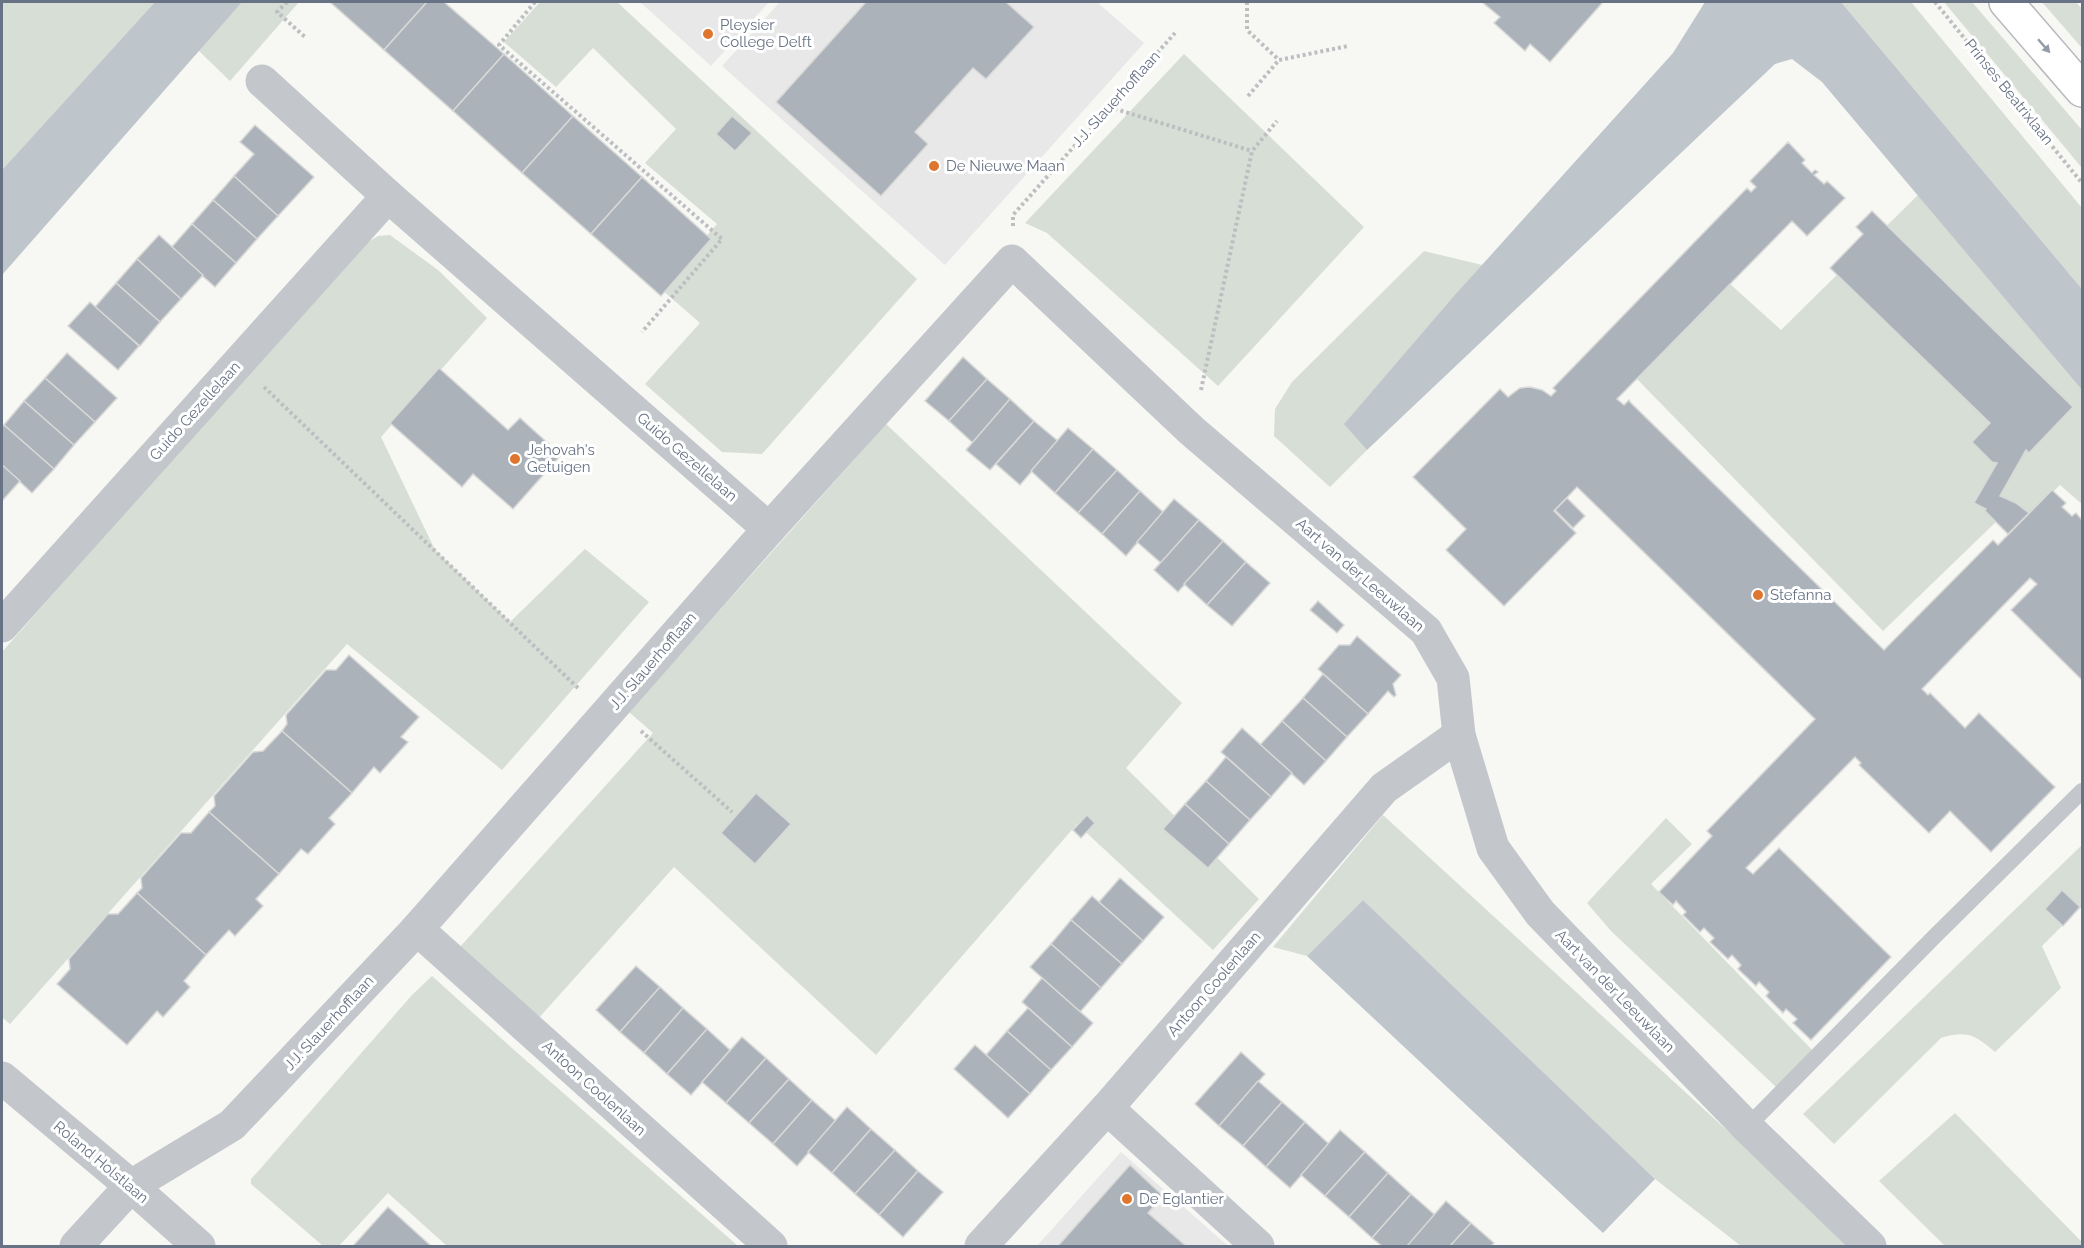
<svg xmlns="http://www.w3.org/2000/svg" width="2084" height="1248" font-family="Raleway,sans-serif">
<rect width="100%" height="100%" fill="#f7f7f4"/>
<g fill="#e8e8e8">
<path d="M640,2H769L711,66Z"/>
<path d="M780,2H1097L1144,43L945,265L722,66Z"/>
<path d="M1121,1152L1228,1246H1037Z"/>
</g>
<g fill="#d7ded6">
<path d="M2,2H155L2,170Z"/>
<path d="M242,2H299L230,81L198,50Z"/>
<path d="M540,2H617L917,279L762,454L722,452L645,384L700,323L661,289L717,224L645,163L676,129L593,48L556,87L504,42Z"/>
<path d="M1841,2H1911L2082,208V289Z"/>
<path d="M1944,2H1972L2082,130V168Z"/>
<path d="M2042,2H2076L2082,9V48Z"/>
<path d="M1184,54L1364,227L1218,386L1047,233L1025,223Z"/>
<path d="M1918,195L2082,390V504L2060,485L2014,530L2001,517L1883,631L1635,377L1730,284L1781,330Z"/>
<path d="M390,235L438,270L487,318L381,437L435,550L510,622L585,549L649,602L502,770L347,644L10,1024L2,1017V652L354,251L378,236Z"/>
<path d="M1424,251L1482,265L1345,423L1367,450L1330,487L1274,436L1275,409L1292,382Z"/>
<path d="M886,424L1182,703L1126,768L1259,899L1213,950L1077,824L876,1055L674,867L537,1020L459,948L653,733L629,712Z"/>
<path d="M1383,815L1780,1179L1849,1246H1741L1655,1179L1363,900L1307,956L1273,947Z"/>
<path d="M1666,818L1692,844L1651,884L1815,1053L1776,1087L1611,931L1587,903Z"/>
<path d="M2082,845V906L2042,946L2061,988L1995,1052C1975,1035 1967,1030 1941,1038L1834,1144L1803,1114Z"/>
<path d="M432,976L513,1049L738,1246H447L388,1193L339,1246H323L251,1184V1179L261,1168L412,995Z"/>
<path d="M1955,1113L2082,1242V1246H1945L1879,1181Z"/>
</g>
<g fill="#bec6cc">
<path d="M155,2H242L2,275V170Z"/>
<path d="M1705,2H1841L2082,289V390L1822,82L1792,59L1775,64L1367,450L1344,424L1454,296L1673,53Z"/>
<path d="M1363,900L1655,1179L1603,1233L1307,956Z"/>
</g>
<g fill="#abb2b9" stroke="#d8d9d7" stroke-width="1.5">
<path d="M330,2H427L384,50Z"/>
<path d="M427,2H444L504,54L453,111L384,50Z"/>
<path d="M866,2H1006L1034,27L986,79L973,68L915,132L928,144L881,196L776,102Z"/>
<path d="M1482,2H1603L1550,62L1530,44L1525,51L1494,23L1500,17Z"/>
<path d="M504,54L573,116L522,173L453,111Z"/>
<path d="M573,116L642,177L591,234L522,173Z"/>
<path d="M732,116L752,133L735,151L716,134Z"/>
<path d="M255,125L314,177L278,216L234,176L254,154L240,142Z"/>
<path d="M1788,142L1805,160L1802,163L1812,173L1815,170L1818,172L1814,175L1824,184L1827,181L1845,198L1807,236L1792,221L1617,399L1624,405L1629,400L1630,402L1884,650L1993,540L1998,545L2052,490L2066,503L2062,507L2072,516L2076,513L2082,520V680L2011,610L2037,584L2030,578L1922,689L1928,695L1930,693L1965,728L1979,713L2055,787L1991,852L1950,811L1929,833L1859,765L1861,763L1855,757L1746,868L1753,874L1779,848L1891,957L1811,1040L1793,1023L1797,1019L1786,1009L1783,1013L1766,996L1769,992L1759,982L1756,986L1738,969L1741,965L1732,955L1728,959L1710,942L1714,938L1704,928L1700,932L1683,915L1686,912L1676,901L1673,905L1659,892L1712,836L1707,831L1815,719L1577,487L1554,511L1576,533L1504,606L1446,550L1466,529L1413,477L1500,389L1508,397L1520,388L1530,387L1542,390L1551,396L1556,391L1553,388L1747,188L1751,192L1756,187L1750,181Z"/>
<path d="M234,176L278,216L257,239L213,200Z"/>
<path d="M642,177L711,239L661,296L591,234Z"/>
<path d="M213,200L257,239L236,263L192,224Z"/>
<path d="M1872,211L2073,407L2029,453L2026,450L2000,496L2016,503L2029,513L2008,534L1985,511L1986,509L1974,503L1997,463L1992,462L1972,442L1990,423L1830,268L1863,234L1856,227Z"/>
<path d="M192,224L236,263L215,287L171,248Z"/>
<path d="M159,235L203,275L181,299L137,259Z"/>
<path d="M137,259L181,299L160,322L116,283Z"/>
<path d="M116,283L160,322L140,346L95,307Z"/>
<path d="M90,302L139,346L118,370L68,326Z"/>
<path d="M67,353L117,398L95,422L45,378Z"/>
<path d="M963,357L987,379L949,421L925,401Z"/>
<path d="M439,368L508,430L520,418L561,455L513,509L473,474L462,487L390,423Z"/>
<path d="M45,378L95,422L74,445L24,401Z"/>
<path d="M987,379L1010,399L973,443L949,421Z"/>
<path d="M1010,399L1034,421L990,470L966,450Z"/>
<path d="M24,401L74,445L54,469L4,425Z"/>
<path d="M1034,421L1058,441L1020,485L996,464Z"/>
<path d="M4,425L54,469L32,493L2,465V427Z"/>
<path d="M1068,428L1093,449L1055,493L1031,471Z"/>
<path d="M1093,449L1117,470L1078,513L1055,493Z"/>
<path d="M2,465L20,481L2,501Z"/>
<path d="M1117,470L1140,491L1102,534L1078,513Z"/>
<path d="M1140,491L1163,512L1126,556L1102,534Z"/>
<path d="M1567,498L1585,516L1573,528L1555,510Z"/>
<path d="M1174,499L1199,520L1161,563L1137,542Z"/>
<path d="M1199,520L1223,541L1178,592L1154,570Z"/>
<path d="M1223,541L1246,562L1207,605L1184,584Z"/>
<path d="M1246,562L1270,583L1232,626L1207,605Z"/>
<path d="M1318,601L1344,625L1337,633L1310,610Z"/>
<path d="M1357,636L1401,675L1393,684L1396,695L1394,697L1388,691L1368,714L1318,669L1339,645H1350Z"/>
<path d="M349,655L419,717L401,737L408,742L380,773L374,767L352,793L282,731L287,724L286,715L326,670H336Z"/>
<path d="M1323,674L1368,714L1347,737L1303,698Z"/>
<path d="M1303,698L1347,737L1326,761L1282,721Z"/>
<path d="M1282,721L1326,761L1304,785L1260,745Z"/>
<path d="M1242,728L1292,773L1271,797L1221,752Z"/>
<path d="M282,731L352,793L329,818L335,824L308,854L301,849L279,874L209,812L215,806L214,796L253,752L263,751Z"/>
<path d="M1226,757L1271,797L1250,820L1206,781Z"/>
<path d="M1206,781L1250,820L1229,844L1185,804Z"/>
<path d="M756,793L791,824L755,864L721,833Z"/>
<path d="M1185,804L1229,844L1208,868L1163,829Z"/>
<path d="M209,812L279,874L256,899L263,906L235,936L229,930L206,955L137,893L142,888L141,878L181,833H191Z"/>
<path d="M1087,815L1095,823L1081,838L1073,830Z"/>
<path d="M1120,878L1164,917L1143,941L1099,902Z"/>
<path d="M2062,890L2080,907L2063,926L2045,909Z"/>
<path d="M137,893L206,955L184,981L190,987L163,1017L157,1011L127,1045L57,984L70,969L69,959L108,914H118Z"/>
<path d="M1092,896L1143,941L1122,964L1071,920Z"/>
<path d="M1071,920L1122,964L1101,988L1051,944Z"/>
<path d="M1051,944L1101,988L1080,1012L1030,967Z"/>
<path d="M636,966L660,987L620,1032L596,1010Z"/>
<path d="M1042,978L1093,1023L1072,1047L1022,1002Z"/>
<path d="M660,987L683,1008L644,1053L620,1032Z"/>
<path d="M683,1008L707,1029L667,1074L644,1053Z"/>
<path d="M1028,1008L1072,1047L1051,1070L1007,1031Z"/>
<path d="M707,1029L730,1050L691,1095L667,1074Z"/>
<path d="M1007,1031L1051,1070L1030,1094L986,1055Z"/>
<path d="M742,1037L766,1058L726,1103L702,1082Z"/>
<path d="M975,1045L1030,1094L1008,1118L954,1069Z"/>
<path d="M1241,1052L1265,1074L1219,1126L1195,1104Z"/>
<path d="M766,1058L789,1079L749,1123L726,1103Z"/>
<path d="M789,1079L812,1100L773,1144L749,1123Z"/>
<path d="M1258,1081L1282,1102L1243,1146L1219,1126Z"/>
<path d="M812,1100L836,1121L797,1166L773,1144Z"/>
<path d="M1282,1102L1305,1122L1266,1167L1243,1146Z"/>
<path d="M847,1107L871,1129L832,1173L808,1152Z"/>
<path d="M1305,1122L1329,1144L1290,1188L1266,1167Z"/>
<path d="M871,1129L895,1150L855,1194L832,1173Z"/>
<path d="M1340,1130L1365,1152L1325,1196L1301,1175Z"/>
<path d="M895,1150L918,1171L879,1215L855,1194Z"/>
<path d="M1365,1152L1388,1173L1349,1217L1325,1196Z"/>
<path d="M1130,1165L1163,1196L1148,1213L1186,1246H1058Z"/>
<path d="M918,1171L943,1192L903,1237L879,1215Z"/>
<path d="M1388,1173L1411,1194L1372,1238L1349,1217Z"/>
<path d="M1411,1194L1435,1215L1408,1246H1382L1372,1238Z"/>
<path d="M1446,1201L1471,1223L1450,1246H1407Z"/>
<path d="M388,1207L431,1246H353Z"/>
<path d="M1471,1223L1494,1243L1491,1246H1450Z"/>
</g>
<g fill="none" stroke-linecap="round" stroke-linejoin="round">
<g stroke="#b6b9be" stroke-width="36">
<path id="primary" d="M2006,2L2082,90"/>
</g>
<g stroke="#bdbec1" stroke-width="4" stroke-dasharray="3 3" stroke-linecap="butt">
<path d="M287,2L277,12L305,37"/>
<path d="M535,2L499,45L722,239L642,332"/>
<path d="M1247,2V30L1279,60L1348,46"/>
<path d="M1935,2L2082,183"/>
<path d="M1248,96L1279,60"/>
<path d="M1109,107L1252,151"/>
<path d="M1013,226V215L1175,33"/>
<path d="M264,387L579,689"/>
<path d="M1201,390L1252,151L1277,121"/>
<path d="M641,731L732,812"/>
</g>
<path stroke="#c3c6ca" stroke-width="16" d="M1747,1127L1934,937L2082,791"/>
<g stroke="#c3c6ca" stroke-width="33">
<path d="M262,81L388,196L769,529"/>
<path d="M2,626L388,196"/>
<path d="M417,929L771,1246"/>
<path d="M2,1078L131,1186L199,1246"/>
<path d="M1107,1108L1258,1246"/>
<path d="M76,1246L131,1186L232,1125L417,929L769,529L1012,261L1192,431L1426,631L1453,678L1459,735L1493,848L1540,913L1747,1127L1870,1246"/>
<path d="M981,1246L1107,1108L1384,788L1459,735"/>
</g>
<use href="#primary" stroke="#fff" stroke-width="33"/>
</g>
<defs><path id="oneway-solid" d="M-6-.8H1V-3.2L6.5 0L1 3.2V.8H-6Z" transform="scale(1.5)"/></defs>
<use fill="#959ca9" href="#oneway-solid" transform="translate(2044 46) rotate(49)"/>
<g fill="#de762e" stroke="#fff" stroke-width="2">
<circle cx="708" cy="34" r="6"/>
<circle cx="934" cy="166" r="6"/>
<circle cx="515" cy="459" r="6"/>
<circle cx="1758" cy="595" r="6"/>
<circle cx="1127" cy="1199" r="6"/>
</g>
<g text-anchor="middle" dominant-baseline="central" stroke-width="6" stroke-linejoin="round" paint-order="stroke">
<g font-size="15" fill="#677284" stroke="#fff" text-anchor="start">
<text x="720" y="25">Pleysier<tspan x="720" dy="17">College Delft</tspan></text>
<text x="946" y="166">De Nieuwe Maan</text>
<text x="527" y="450">Jehovah's<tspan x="527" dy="17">Getuigen</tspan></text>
<text x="1770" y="595">Stefanna</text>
<text x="1139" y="1199">De Eglantier</text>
</g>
<g font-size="15" fill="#677284" stroke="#fff">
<text transform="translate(2009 92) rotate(51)">Prinses Beatrixlaan</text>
<text transform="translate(1116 99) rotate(-48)">J.J. Slauerhofflaan</text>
<text transform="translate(195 411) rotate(-48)">Guido Gezellelaan</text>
<text transform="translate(687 457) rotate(41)">Guido Gezellelaan</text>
<text transform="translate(1360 575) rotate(41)">Aart van der Leeuwlaan</text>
<text transform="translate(653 661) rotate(-49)">J.J. Slauerhofflaan</text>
<text transform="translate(1214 984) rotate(-49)">Antoon Coolenlaan</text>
<text transform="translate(1615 991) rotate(46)">Aart van der Leeuwlaan</text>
<text transform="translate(329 1023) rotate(-47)">J.J. Slauerhofflaan</text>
<text transform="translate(594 1088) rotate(42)">Antoon Coolenlaan</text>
<text transform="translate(101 1162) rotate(40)">Roland Holstlaan</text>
</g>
</g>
<rect width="2084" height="1248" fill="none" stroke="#677284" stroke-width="6"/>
</svg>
